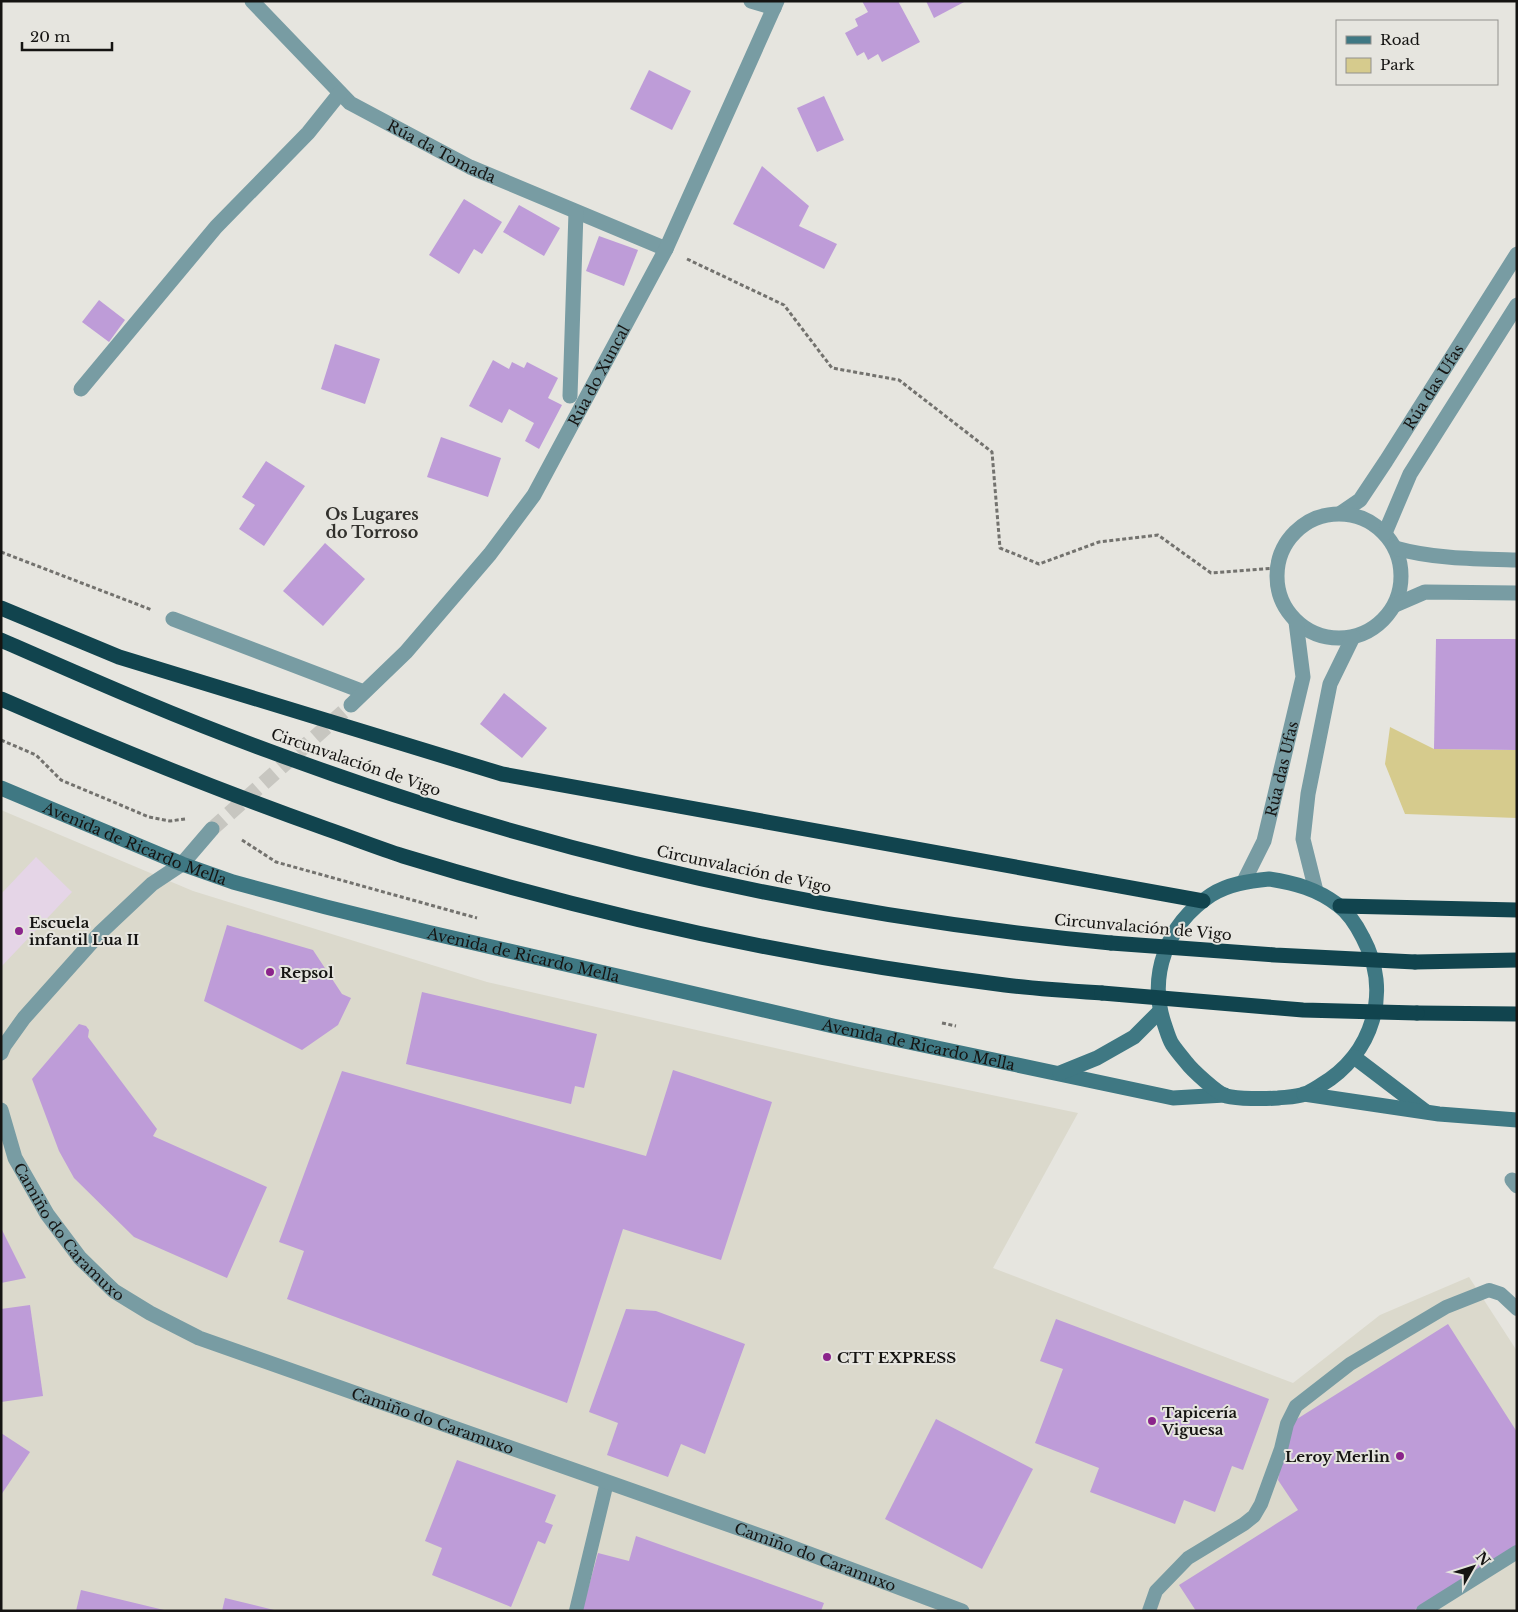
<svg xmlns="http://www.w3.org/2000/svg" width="1518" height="1612" font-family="'Libre Baskerville',serif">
<rect width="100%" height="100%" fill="#e6e5df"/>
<path fill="#dbd9cc" d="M1,810L193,891L487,982L858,1067L1078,1113L993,1268L1293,1383L1380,1315L1469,1277L1517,1351V1611H1Z"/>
<path fill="#e5d5e7" d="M36,857L72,892L1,967V894Z"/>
<path fill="#d6cb8d" d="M1390,727L1434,749L1517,750V818L1405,814L1385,764Z"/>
<g fill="#be9cd8">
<path d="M862,1H898L920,42L882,62L878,54L868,60L864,52L857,56L845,33L858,26L855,19L868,12Z"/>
<path d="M926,1H966L934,18Z"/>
<path d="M649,70L691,91L672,130L630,109Z"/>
<path d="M824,96L844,140L817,152L797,108Z"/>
<path d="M762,166L809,206L799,226L837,244L824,269L733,224Z"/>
<path d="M464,199L502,222L482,254L474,249L459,274L429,255Z"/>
<path d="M519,205L560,228L544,256L503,232Z"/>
<path d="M599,236L638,250L624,286L586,271Z"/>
<path d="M99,300L125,320L109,342L82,322Z"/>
<path d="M335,344L380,359L365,404L321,389Z"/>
<path d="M493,360L509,369L512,362L524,368L527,362L558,378L548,398L562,405L539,449L525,441L534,423L509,409L502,423L469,406Z"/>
<path d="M441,437L501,458L488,497L427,477Z"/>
<path d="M266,461L305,486L264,546L239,529L255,505L242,497Z"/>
<path d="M325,543L365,579L323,626L283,591Z"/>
<path d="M1436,639H1517V750L1434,749Z"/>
<path d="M504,693L547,728L522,758L480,724Z"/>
<path d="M227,925L313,950L342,994L351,998L338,1025L302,1050L204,1001Z"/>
<path d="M422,992L597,1034L584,1088L575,1086L571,1104L406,1064Z"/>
<path d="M79,1024L86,1026L89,1030L88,1037L157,1129L153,1136L267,1187L227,1278L134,1237L74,1178L59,1151L32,1079Z"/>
<path d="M673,1070L772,1102L721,1260L623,1229L567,1403L287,1299L304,1251L279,1242L342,1071L646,1156Z"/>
<path d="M1,1228L26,1278L1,1283Z"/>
<path d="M30,1305L43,1396L1,1402V1309Z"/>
<path d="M626,1309L656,1311L745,1344L705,1454L681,1444L668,1477L607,1455L618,1423L589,1412Z"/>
<path d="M1056,1319L1269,1399L1243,1470L1232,1466L1215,1512L1184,1500L1175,1524L1090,1492L1099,1468L1035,1443L1063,1369L1040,1361Z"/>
<path d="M1448,1324L1517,1432V1545L1413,1611H1196L1179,1585L1298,1510L1278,1480L1289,1424Z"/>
<path d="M936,1419L1033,1469L982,1569L885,1519Z"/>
<path d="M1,1433L30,1452L1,1495Z"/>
<path d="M457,1460L556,1495L545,1522L553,1525L545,1544L538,1541L511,1607L432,1575L442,1548L425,1541Z"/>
<path d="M636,1536L824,1603L821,1611H582L598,1553L629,1561Z"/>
<path d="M81,1590L164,1610V1611H76Z"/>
<path d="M225,1598L274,1610V1611H222Z"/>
</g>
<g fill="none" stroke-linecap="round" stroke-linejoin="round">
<path stroke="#c7c6c0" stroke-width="15" stroke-dasharray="15 8" stroke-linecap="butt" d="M212,829L351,705"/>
<g stroke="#73726e" stroke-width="3" stroke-dasharray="4 2.5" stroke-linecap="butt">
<path d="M687,259L784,305L832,368L899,380L992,452L1000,548L1039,564L1099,542L1158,535L1211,573L1276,568"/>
<path d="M1,552L152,610"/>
<path d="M1,740L36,755L61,780L149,817L170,821L185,819"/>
<path d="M242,840L276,862L477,918"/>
<path d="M942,1023L956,1026"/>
</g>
<g stroke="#789ca3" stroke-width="14">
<path d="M576,1611L607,1482"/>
<path d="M1149,1611L1156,1591L1188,1558L1244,1524L1254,1516L1261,1504L1281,1449L1287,1424L1296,1406L1350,1364L1446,1307L1489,1290L1501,1294L1517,1309"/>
<path d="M1423,1611L1517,1552"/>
</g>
<g stroke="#789ca3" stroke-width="15">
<path id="s1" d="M252,1L350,103L470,167L666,249"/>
<path d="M751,1L774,8"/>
<path d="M81,389L216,227L308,133L340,93"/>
<path d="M570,396L576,212"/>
<path id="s2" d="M1341,513L1360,500L1386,461L1517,254"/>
<circle cx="1339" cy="576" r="62"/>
<path d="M1385,533L1410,474L1517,305"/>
<path d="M1395,548C1434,559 1476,559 1517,560"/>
<path d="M1395,605L1425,592L1517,593"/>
<path d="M173,619L364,692"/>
<path id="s3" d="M351,705L406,652L490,554L534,495L666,249L777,1"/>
<path id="s4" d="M1244,881L1264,841L1303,677L1296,622"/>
<path d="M1316,891L1303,839L1308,794L1330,684L1353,637"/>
<path d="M1,1053L4,1046L24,1018L100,933L152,884L182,864L212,829"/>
<path id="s5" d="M1,1110L15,1158L47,1214L80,1258L114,1291L150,1313L199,1338L775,1541L962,1611"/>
<path d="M1512,1180L1517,1186"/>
</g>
<g stroke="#3f7883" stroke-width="15">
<path id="s6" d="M1,788L182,864L233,882L326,907L427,932L833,1026L1173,1098L1225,1095"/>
<path d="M1269,879C1295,883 1317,889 1338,905C1349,913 1357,926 1363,938C1392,992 1373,1054 1321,1085C1316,1088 1310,1092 1305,1094C1297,1097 1287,1097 1278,1098C1265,1099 1238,1099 1226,1096C1217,1093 1192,1070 1186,1062C1181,1056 1176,1050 1172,1044C1169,1039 1167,1032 1165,1026C1147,976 1167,924 1211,895C1228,884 1249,881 1269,879Z"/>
<path d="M1354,1057L1425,1111"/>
<path d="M1060,1073L1097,1058L1134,1037L1160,1011"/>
<path d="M1304,1094L1439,1114L1517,1120"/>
</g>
<g stroke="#11444e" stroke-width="15">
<path d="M1,608L119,657L502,774L1203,901"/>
<path d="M1,640C90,679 178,718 269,751C540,852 824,916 1111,943"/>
<path d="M1,699C109,746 217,790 327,829C353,838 378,848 403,856C599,916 801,960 1005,985C1037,989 1070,991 1102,993"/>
<path d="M1340,906L1517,910"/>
<path d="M1415,962L1517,960"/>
<path d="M1417,1013L1517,1014"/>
</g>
<g stroke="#11444e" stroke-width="15">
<path d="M1111,943L1275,955L1415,962"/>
<path d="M1102,993L1303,1010L1417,1013"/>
</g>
</g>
<g fill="#8b248b" stroke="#e6e5df" stroke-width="2">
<circle cx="19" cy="931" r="5"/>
<circle cx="270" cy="972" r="5"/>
<circle cx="827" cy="1357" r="5"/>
<circle cx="1152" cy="1421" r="5"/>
<circle cx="1400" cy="1456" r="5"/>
</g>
<g text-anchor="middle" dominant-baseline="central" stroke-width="4" stroke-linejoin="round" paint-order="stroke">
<g font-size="15" fill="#151412" stroke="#e6e5df">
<text stroke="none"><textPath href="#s1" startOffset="245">Rúa da Tomada</textPath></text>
<text stroke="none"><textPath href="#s3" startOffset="415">Rúa do Xuncal</textPath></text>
<text stroke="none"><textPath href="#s2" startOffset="158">Rúa das Ufas</textPath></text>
<text transform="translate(356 762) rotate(19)">Circunvalación de Vigo</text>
<text stroke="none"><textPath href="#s4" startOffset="119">Rúa das Ufas</textPath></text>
<text stroke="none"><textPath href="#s6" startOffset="145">Avenida de Ricardo Mella</textPath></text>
<text transform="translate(744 869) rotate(12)">Circunvalación de Vigo</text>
<text transform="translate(1143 927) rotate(5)">Circunvalación de Vigo</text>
<text stroke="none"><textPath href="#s6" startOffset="550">Avenida de Ricardo Mella</textPath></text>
<text stroke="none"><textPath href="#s6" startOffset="955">Avenida de Ricardo Mella</textPath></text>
<text stroke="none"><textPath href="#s5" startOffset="142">Camiño do Caramuxo</textPath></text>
<text stroke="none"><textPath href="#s5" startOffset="562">Camiño do Caramuxo</textPath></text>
<text stroke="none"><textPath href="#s5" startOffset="968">Camiño do Caramuxo</textPath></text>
</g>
<g font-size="15" font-weight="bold" fill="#151412" stroke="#e6e5df" text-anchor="start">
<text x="29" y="922">Escuela<tspan x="29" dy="17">infantil Lua II</tspan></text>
<text x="280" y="972">Repsol</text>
<text x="837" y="1357">CTT EXPRESS</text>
<text x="1162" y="1412">Tapicería<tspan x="1162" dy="17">Viguesa</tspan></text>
<text x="1390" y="1456" text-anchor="end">Leroy Merlin</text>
</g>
<g font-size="16" font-weight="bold" fill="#32312d" stroke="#e6e5df">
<text x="372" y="514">Os Lugares<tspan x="372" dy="18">do Torroso</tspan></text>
</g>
</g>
<rect width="1518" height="1612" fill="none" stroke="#151412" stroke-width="5"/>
<rect x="1336" y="20" width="162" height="65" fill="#e6e5df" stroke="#92918d"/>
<rect x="1346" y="36" width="25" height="8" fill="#3f7883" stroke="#92918d"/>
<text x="1380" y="45" font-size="15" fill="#151412">Road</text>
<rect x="1346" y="58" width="25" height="15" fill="#d6cb8d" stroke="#92918d"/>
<text x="1380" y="70" font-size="15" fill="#151412">Park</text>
<g transform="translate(1473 1567) rotate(51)" stroke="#e6e5df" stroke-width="4" paint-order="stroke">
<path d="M0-4L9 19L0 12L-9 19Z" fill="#151412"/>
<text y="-8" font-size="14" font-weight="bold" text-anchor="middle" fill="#151412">N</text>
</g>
<path d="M22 42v8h90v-8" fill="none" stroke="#151412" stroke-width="2.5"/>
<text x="30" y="42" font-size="15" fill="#151412" stroke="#e6e5df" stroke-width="4" paint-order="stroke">20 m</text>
</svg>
